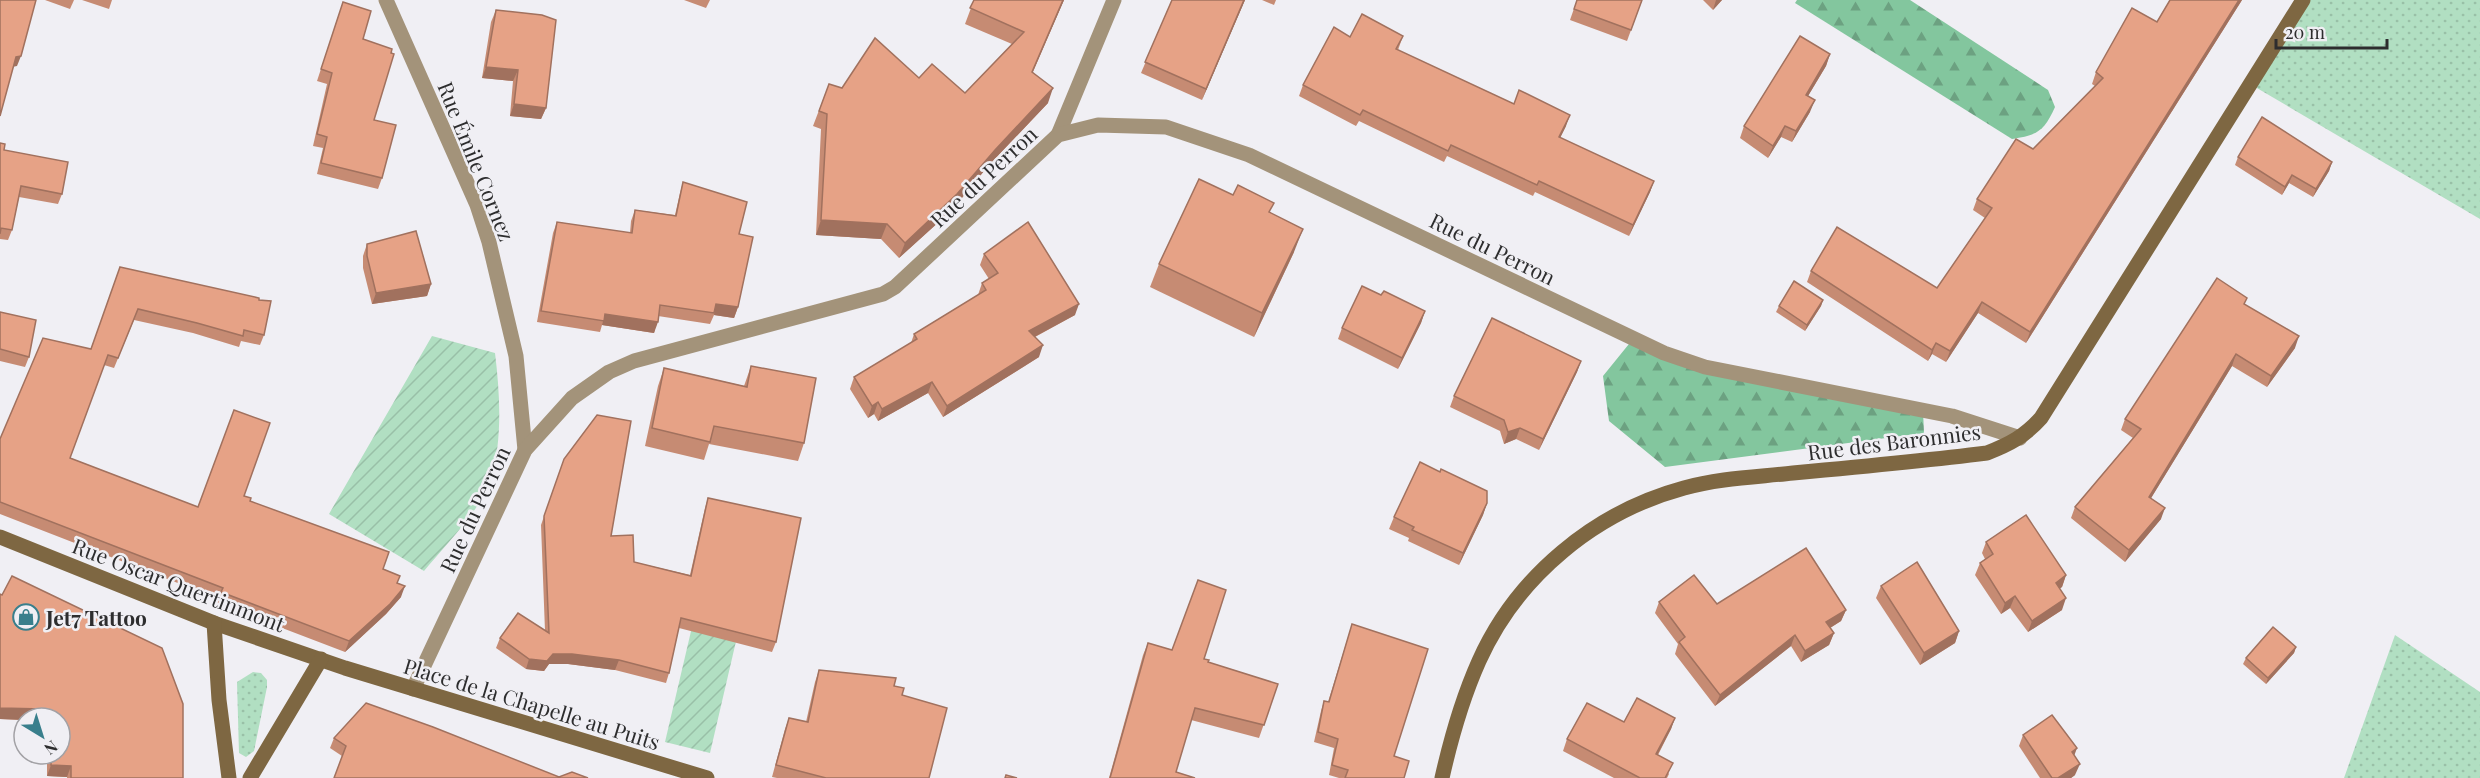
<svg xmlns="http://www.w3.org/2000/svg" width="2480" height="778" font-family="'Playfair Display',serif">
<defs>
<pattern id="grass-dots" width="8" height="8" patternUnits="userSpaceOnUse" patternTransform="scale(1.5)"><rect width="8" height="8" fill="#b1dfc2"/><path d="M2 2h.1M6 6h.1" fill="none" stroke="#99c0a7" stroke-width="1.8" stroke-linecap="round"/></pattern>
<pattern id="forest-firs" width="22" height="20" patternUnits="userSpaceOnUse" patternTransform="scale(1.5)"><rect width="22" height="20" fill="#83c69e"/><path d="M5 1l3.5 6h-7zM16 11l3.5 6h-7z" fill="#6ca181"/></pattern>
<pattern id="garden-furrows" width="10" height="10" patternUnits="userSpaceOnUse" patternTransform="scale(1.5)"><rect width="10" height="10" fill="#b1dfc2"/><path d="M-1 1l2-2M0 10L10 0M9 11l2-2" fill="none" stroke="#99c0a7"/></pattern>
</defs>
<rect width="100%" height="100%" fill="#f0eff4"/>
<g fill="url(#grass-dots)">
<path d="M2303,0H2480V219L2250,84Z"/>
<path d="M2395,635L2480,692V778H2344Z"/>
<path d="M253,672L261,673L267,680V687L254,751L246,757L239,753L237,682Z"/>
</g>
<g fill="url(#forest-firs)">
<path d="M1797,0H1910L2048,90L2055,107C2044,131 2038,135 2012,139L1795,3Z"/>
<path d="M1633,339L1664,353L1923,411L1924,433L1665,467L1609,421L1603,376Z"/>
</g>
<g fill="url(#garden-furrows)">
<path d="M432,336L495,353C500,394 503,442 490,482C481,509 443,548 424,571L329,514Z"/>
<path d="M692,627L737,637L710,753L665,742Z"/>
</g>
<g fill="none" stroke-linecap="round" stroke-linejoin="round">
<g stroke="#a3937a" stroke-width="15">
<path d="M386,0L477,205L489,242L516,356L525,450"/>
<path d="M1058,135L1114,0"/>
<path d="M413,689L525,450L572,398L609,372L634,361L883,294L895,287L1058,135L1098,125L1166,127L1249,155L1664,353L1705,367L1952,416L2020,438"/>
</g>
<g stroke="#7e6742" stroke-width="15">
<path d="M0,537L214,623L345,668L707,778"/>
<path d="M214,623L219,700L229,778"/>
<path d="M250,778L321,659"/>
<path d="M1442,778C1451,738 1462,699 1479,661C1517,576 1595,512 1684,488C1719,478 1757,477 1793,473C1858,467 1923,461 1987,453C2010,444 2025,436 2041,418L2303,0"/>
</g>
</g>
<g fill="#c68b73">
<path d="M45,0H74L70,9Z"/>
<path d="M82,0H112L109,9Z"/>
<path d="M684,0H710L706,8Z"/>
<path d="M974,0H1064L1033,72L1048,103L989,165L952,210L899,258L881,239L816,235L821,129L813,126L829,84L842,88L919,78L965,93L1012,44L965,24Z"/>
<path d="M1172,0H1245L1202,100L1141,73Z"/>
<path d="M1262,0H1276L1274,5Z"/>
<path d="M1577,0H1642L1627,41L1570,20Z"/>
<path d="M1703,0H1722L1713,10Z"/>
<path d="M2170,0H2242L2026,343L1978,313L1946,362L1932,354L1928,361L1807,282L1811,271L1937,288L1985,218L1973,210L1977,199L2033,149L2095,86L2092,84L2096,72L2157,22Z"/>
<path d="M496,10L546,108L541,119L510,116L513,81L482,78L491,22Z"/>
<path d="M339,14L363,39L382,178L378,189L317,174L323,148L313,146L327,84L317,81Z"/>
<path d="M1403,36L1398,50L1514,104L1566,126L1560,138L1654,181L1650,192L1629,236L1535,192L1533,196L1447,156L1444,162L1359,121L1356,126L1299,96L1303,85L1350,37Z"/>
<path d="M1830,54L1826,66L1808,96L1810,112L1792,142L1781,137L1768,158L1740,138L1744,126Z"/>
<path d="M0,143L4,150L62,194L58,204L19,197L12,230L8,240L0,239Z"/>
<path d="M2238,157L2332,162L2329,171L2313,197L2289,183L2282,195L2235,165Z"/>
<path d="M683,182L739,234L738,307L734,318L714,315L710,324L658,316L654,333L602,325L600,332L537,322L553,233L557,222L630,233L631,221L635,210L675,215L680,193Z"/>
<path d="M1270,213L1294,252L1254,337L1150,287L1159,264Z"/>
<path d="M367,244L431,284L427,296L372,304L363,268V256Z"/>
<path d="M984,254L1075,315L1035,337L1039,357L943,417L928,393L878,421L874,414L868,418L850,389L854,377L911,343L914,334L978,295L982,283L989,279L980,265Z"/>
<path d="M120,267L259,300L264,335L260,345L241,341L239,347L193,333L134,320L114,368L104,365L70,458L198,507L244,496L250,502L383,569L397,583L401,597L386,614L345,652L217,603L219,599L0,514V439L91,349Z"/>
<path d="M1381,295L1425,311L1421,323L1398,369L1338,339L1342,328Z"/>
<path d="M1823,300L1821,306L1805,331L1776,312L1779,306Z"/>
<path d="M2244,305L2295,348L2267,387L2232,366L2151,498L2161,519L2125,562L2071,518L2075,507L2133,438L2121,430L2125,419Z"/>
<path d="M0,312L29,357L25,367L0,361Z"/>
<path d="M1581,361L1577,372L1539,450L1516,439L1504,444L1500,431L1450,407L1454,396Z"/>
<path d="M751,366L804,443L798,461L709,444L704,460L645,446L658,386L664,368L744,386Z"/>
<path d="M564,459L611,536L634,562L690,575L705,508L708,498L776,642L772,652L679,628L669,673L666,683L615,670L568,664H549L544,671L526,669L496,648L500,638L545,631L541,525Z"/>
<path d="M1487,503L1483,515L1459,565L1408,541L1409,538L1389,529L1394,517Z"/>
<path d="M1986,542L2066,575L2062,587L2060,588L2062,610L2028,632L2010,608L2001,614L1975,575L1980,563L1985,559L1982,553Z"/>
<path d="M1881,586L1959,631L1955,643L1920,665L1876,598Z"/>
<path d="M0,594L183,778H67V777L47,776V754H60V718H24V720L0,719Z"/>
<path d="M1659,602L1717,604L1846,610L1841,621L1830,628L1834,633L1829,645L1801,662L1791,646L1715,706L1675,654L1678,644L1655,613Z"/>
<path d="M1352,624L1394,756L1404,778H1339L1329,775L1334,748L1314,742L1321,711L1324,701L1328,702Z"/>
<path d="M1148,643L1204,659L1208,662L1278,684L1259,738L1191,720L1176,772L1195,778H1109L1143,655Z"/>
<path d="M2296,647L2294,653L2266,684L2243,664L2246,658Z"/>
<path d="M819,670L894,686L902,695L929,778H777L772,777L785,729L789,718L806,722L815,682Z"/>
<path d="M1675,718L1671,729L1658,755L1669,774L1667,778H1614L1563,751L1567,739L1624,722Z"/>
<path d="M2023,735L2074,756L2075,775L2071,778H2040L2019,746Z"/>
<path d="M334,738L559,777L334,778L342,756L330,748Z"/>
</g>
<g fill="#a1715e">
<path d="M1063,0H1064L1026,87L1032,72Z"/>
<path d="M1244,0H1245L1202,100L1206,89Z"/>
<path d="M1716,0H1722L1713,10Z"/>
<path d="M2239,0H2242L2026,343L2030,332Z"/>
<path d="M1830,54L1826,66L1802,106L1806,95Z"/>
<path d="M21,56L17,66L12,67L16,57Z"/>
<path d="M486,67L518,70L513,81L482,78Z"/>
<path d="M1053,88L1048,103L989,165L952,210L899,258L905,243Z"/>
<path d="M1815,100L1810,112L1792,142L1796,131Z"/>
<path d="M514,104L546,108L541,119L510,116Z"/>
<path d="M1570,115L1566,126L1555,148L1559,137Z"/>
<path d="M1785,126L1781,137L1768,158L1773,146Z"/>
<path d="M2332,162L2329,171L2313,197L2316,189Z"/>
<path d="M2292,175L2289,183L2282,195L2285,187Z"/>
<path d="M1654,181L1650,192L1629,236L1633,225Z"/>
<path d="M821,220L887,224L881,239L816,235Z"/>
<path d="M1303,229L1294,252L1254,337L1262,313Z"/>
<path d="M431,284L427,296L372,304L376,293Z"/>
<path d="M1823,300L1821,306L1805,331L1807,325Z"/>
<path d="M1982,302L1978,313L1946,362L1950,351Z"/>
<path d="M716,304L738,307L734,318L714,315Z"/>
<path d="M1079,304L1075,315L1025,342L1029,331Z"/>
<path d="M1425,311L1421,323L1398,369L1402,358Z"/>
<path d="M605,314L658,322L654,333L602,325Z"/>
<path d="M2299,336L2295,348L2267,387L2271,376Z"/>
<path d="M1936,343L1932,354L1928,361L1932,350Z"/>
<path d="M1043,345L1039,357L943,417L947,406Z"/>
<path d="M2236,354L2232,366L2145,508L2149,497Z"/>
<path d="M1581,361L1577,372L1539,450L1543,439Z"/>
<path d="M932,382L928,393L878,421L882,409Z"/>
<path d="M878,402L874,414L868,418L872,406Z"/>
<path d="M1520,428L1516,439L1504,444L1508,432Z"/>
<path d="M1487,503L1483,515L1459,565L1463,553Z"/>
<path d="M2165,508L2161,519L2125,562L2129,550Z"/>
<path d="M2066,575L2062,587L2052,594L2056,583Z"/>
<path d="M405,586L401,597L386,614L345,652L349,641Z"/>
<path d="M2015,596L2010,608L2001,614L2005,603Z"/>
<path d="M2066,598L2062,610L2028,632L2032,621Z"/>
<path d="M1846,610L1841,621L1822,633L1826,622Z"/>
<path d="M1959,631L1955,643L1920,665L1924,653Z"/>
<path d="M1834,633L1829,645L1801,662L1805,651Z"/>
<path d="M1795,635L1791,646L1715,706L1720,695Z"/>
<path d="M2296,647L2294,653L2266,684L2268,678Z"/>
<path d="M553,654H572L619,660L615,670L568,664H549L544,671L526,669L529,659Z"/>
<path d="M0,708L43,709L40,718H24V720L0,719Z"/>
<path d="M1675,718L1671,729L1652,765L1656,754Z"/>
<path d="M2077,748L2073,759L2072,752Z"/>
<path d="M2080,764L2075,775L2071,778H2058Z"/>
<path d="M51,765L71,766L67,777L47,776Z"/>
</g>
<g fill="#e6a286" stroke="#a1715e" stroke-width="1.5">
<path d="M0,0H36L21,56L16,57L0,116Z"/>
<path d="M974,0H1063L1032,72L1053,88L995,150L957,194L905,243L887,224L821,220L827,114L819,111L829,84L842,88L875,38L919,78L932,64L965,93L1024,32L970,8Z"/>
<path d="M1172,0H1244L1206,89L1145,62Z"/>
<path d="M1577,0H1642L1631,30L1574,9Z"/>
<path d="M2170,0H2239L2030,332L1982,302L1950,351L1936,343L1932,350L1811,271L1837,227L1937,288L1992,208L1977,199L2016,139L2033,149L2103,78L2096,72L2132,8L2157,22Z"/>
<path d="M343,2L371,11L363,39L392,49L391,53L394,54L374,120L396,125L382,178L321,163L327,137L317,134L332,73L321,69Z"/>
<path d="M496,10L542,15L556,20L546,108L514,104L518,70L486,67Z"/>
<path d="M1362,14L1403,36L1396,49L1514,104L1519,90L1570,115L1559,137L1654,181L1633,225L1539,181L1537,185L1451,145L1448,151L1363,110L1360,115L1303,85L1334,27L1350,37Z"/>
<path d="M1800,36L1830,54L1806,95L1815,100L1796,131L1785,126L1773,146L1744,126Z"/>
<path d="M2262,117L2332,162L2316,189L2292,175L2285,187L2238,157Z"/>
<path d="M0,143L5,144L4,150L68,162L62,194L21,186L12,230L1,228L0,234Z"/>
<path d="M1199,179L1233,195L1238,185L1274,203L1269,212L1303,229L1262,313L1159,264Z"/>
<path d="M683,182L747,202L739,234L753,237L738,307L716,304L714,313L660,305L658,322L605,314L604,321L541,311L557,222L632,233L635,210L676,216Z"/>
<path d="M1028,222L1079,304L1029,331L1043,345L947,406L932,382L882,409L878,402L872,406L854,377L917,339L914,334L986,290L982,283L998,273L984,254Z"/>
<path d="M416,231L431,284L376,293L367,256V244Z"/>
<path d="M120,267L259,298V300L271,301L264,335L244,330L243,336L197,323L138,309L118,358L108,355L70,458L198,507L234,410L270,423L244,496L251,498L250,501L389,552L383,569L400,576L397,583L405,586L390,604L349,641L221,592L223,588L0,502V439L43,338L91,349Z"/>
<path d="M2217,278L2247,298L2244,304L2299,336L2271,376L2236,354L2149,497L2165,508L2129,550L2075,507L2141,429L2125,419Z"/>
<path d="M1794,281L1823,300L1807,325L1779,306Z"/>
<path d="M1362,286L1381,295L1384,291L1425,311L1402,358L1342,328Z"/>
<path d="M0,312L36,320L29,357L0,349Z"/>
<path d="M1492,318L1581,361L1543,439L1520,428L1508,432L1504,420L1454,396Z"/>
<path d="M751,366L816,378L804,443L714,426L710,442L652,428L664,368L747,387Z"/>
<path d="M597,415L631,421L611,536L633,535L634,562L691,576L708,498L801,518L776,642L681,618L669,673L619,660L572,654H553L547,661L529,659L500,638L518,613L549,633L544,516L564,459Z"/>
<path d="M1420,462L1440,472L1441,469L1487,491V503L1463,553L1412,530L1414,527L1394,517Z"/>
<path d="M2026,515L2066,575L2056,583L2066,598L2032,621L2015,596L2005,603L1980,563L1993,554L1986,542Z"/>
<path d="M1806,548L1846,610L1826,622L1834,633L1805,651L1795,635L1720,695L1679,642L1685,637L1659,602L1694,575L1717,604Z"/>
<path d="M1917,562L1959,631L1924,653L1881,586Z"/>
<path d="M12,576L162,648L183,704V778H71V766L51,765V754H60V718H43V709L0,708V594L2,595Z"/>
<path d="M1198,580L1226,590L1204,659L1209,660L1208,662L1278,684L1264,725L1195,708L1176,772L1195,778H1110L1148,643L1172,650Z"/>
<path d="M1352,624L1428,649L1394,756L1409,761L1404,778H1345L1348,770L1332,765L1338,739L1318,732L1324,701L1329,702Z"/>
<path d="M2273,627L2296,647L2268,678L2246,658Z"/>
<path d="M819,670L896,678L894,686L904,688L902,695L947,708L929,778H826L776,765L789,718L808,722Z"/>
<path d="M1637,698L1675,718L1656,754L1673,763L1665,778H1640L1567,739L1587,703L1624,722Z"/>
<path d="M366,703L433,727L559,777L572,772L588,778H334L346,746L334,738Z"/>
<path d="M2052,715L2077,748L2072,752L2080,764L2058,778H2052L2023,735Z"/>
<path d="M1006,775L1017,778H1005Z"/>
</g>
<defs>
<g id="shop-ring" transform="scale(1.35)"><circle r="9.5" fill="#f0eff4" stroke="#397f8c" stroke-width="1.5"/><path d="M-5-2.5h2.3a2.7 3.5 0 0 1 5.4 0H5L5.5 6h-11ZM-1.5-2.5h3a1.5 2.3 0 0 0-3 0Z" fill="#397f8c"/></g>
</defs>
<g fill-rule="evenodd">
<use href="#shop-ring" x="26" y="617"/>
</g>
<g text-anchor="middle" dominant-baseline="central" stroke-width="5" stroke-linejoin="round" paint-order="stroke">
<g font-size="21" fill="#2d2d2e" stroke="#f0eff4">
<text transform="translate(477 161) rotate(68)">Rue Émile Cornez</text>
<text transform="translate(983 176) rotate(-43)">Rue du Perron</text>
<text transform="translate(1493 248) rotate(26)">Rue du Perron</text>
<text transform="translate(1894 441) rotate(-7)">Rue des Baronnies</text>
<text transform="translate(474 509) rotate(-65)">Rue du Perron</text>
<text transform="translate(179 584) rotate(21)">Rue Oscar Quertinmont</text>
<text transform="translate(532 703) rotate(17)">Place de la Chapelle au Puits</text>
</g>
<g font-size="21" font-weight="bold" fill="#2d2d2e" stroke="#f0eff4" text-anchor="start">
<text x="46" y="617">Jet7 Tattoo</text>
</g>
</g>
<g transform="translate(42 736) rotate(142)"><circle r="28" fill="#f0eff4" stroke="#a2a1a5" stroke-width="1.5"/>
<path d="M0-4.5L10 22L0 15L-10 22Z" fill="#397f8c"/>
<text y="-9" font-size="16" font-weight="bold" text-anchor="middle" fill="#2d2d2e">N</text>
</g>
<path d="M2276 39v9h111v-9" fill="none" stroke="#2d2d2e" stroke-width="3"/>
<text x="2285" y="39" font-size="18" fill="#2d2d2e" stroke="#f0eff4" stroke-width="4.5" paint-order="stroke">20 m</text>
</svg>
